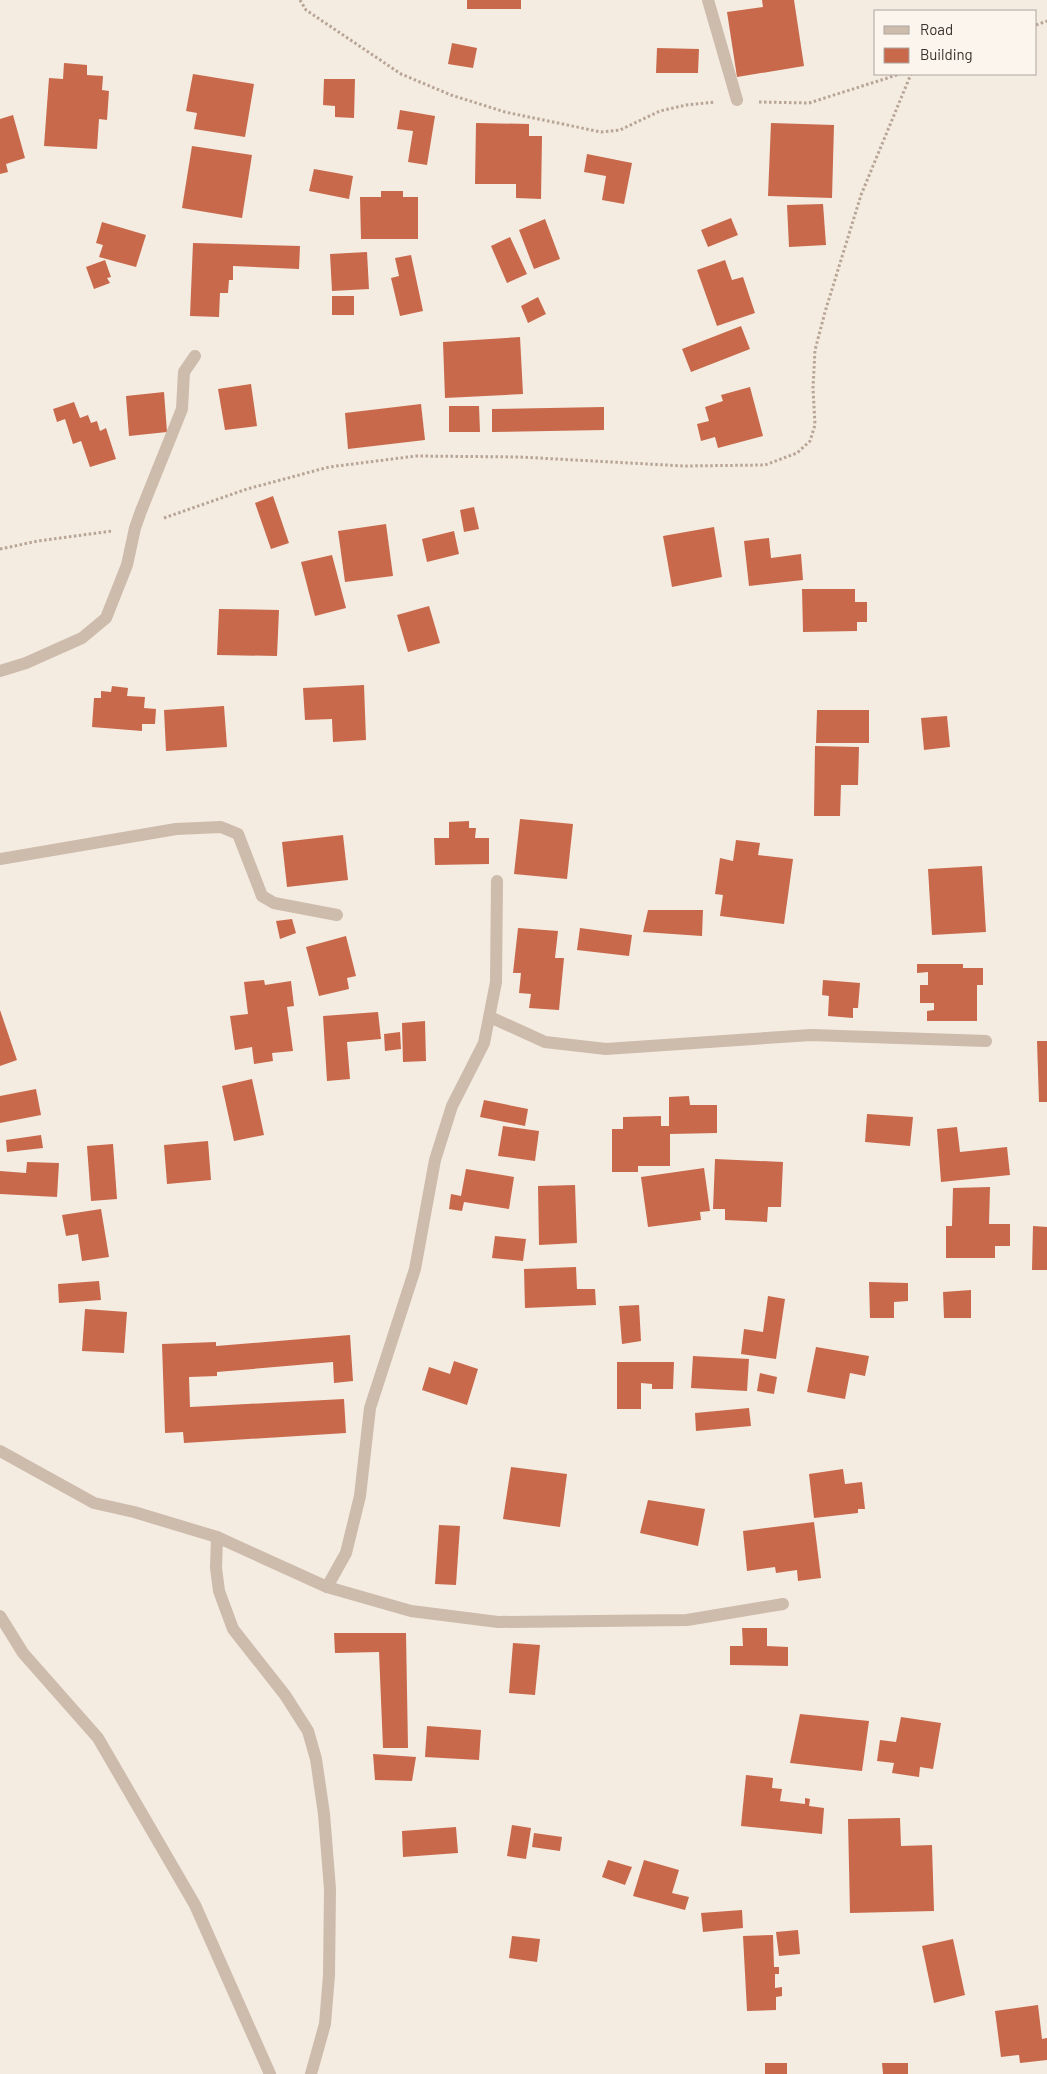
<svg xmlns="http://www.w3.org/2000/svg" width="1047" height="2074" font-family="Barlow,sans-serif">
<rect width="100%" height="100%" fill="#f4ebe1"/>
<g fill="#c8694b">
<rect x="467" y="0" width="54" height="9"/>
<path d="M762,0H794L804,66L737,77L727,12L763,7Z"/>
<path d="M452,43L477,48L473,68L448,64Z"/>
<path d="M657,48L699,49L698,73H656Z"/>
<path d="M64,63L87,65V75L103,76L102,90L109,91L107,120L99,119L97,149L44,146L49,78L63,79Z"/>
<path d="M193,74L254,84L245,137L194,129L197,113L186,111Z"/>
<path d="M324,79H355L354,118L335,117V106L323,105Z"/>
<path d="M400,110L435,116L427,165L408,162L413,131L397,129Z"/>
<path d="M13,115L25,158L6,164L8,172L0,174V119Z"/>
<path d="M476,123L529,124V136H542L541,199L516,198V184H475Z"/>
<path d="M771,123L834,125L832,198L768,196Z"/>
<path d="M192,146L252,155L242,218L182,208Z"/>
<path d="M587,154L632,163L624,204L602,200L606,176L584,172Z"/>
<path d="M314,169L353,176L349,199L309,191Z"/>
<path d="M381,191H403V197H418V239H361L360,197H381Z"/>
<path d="M823,204L826,245L789,247L787,205Z"/>
<path d="M731,218L738,235L708,247L701,230Z"/>
<path d="M545,219L560,259L534,269L519,230Z"/>
<path d="M102,222L146,235L136,267L99,257L103,245L96,243Z"/>
<path d="M510,237L527,274L507,283L491,246Z"/>
<path d="M193,243L300,246L299,269L233,266V280H229L228,293H220L219,317L190,316Z"/>
<path d="M367,252L369,289L332,291L330,254Z"/>
<path d="M411,255L423,311L400,316L391,278L399,276L395,258Z"/>
<path d="M105,260L111,277L107,278L110,283L94,289L86,267Z"/>
<path d="M725,260L732,280L743,277L755,313L717,326L697,270Z"/>
<rect x="332" y="296" width="22" height="19"/>
<path d="M538,297L546,314L528,323L521,306Z"/>
<path d="M741,326L750,349L691,372L682,349Z"/>
<path d="M520,337L523,394L445,398L443,342Z"/>
<path d="M251,384L257,426L225,430L218,389Z"/>
<path d="M750,387L763,436L718,448L715,437L701,441L697,424L709,421L705,407L723,401L721,395Z"/>
<path d="M164,392L167,432L129,436L126,396Z"/>
<path d="M74,402L80,418L88,415L91,423L97,421L100,431L106,428L116,459L90,467L81,441L73,444L65,419L57,422L53,409Z"/>
<path d="M421,404L425,440L348,449L345,413Z"/>
<path d="M449,406H479L480,432H449Z"/>
<path d="M604,407V430L492,432V409Z"/>
<path d="M273,496L289,543L271,549L255,503Z"/>
<path d="M474,507L479,529L464,532L460,510Z"/>
<path d="M386,524L393,576L345,582L338,531Z"/>
<path d="M714,527L722,577L672,587L663,536Z"/>
<path d="M454,531L459,554L427,562L422,539Z"/>
<path d="M769,538L771,558L801,554L803,580L749,586L744,541Z"/>
<path d="M332,555L346,608L315,616L301,562Z"/>
<path d="M802,589H855V602H867V622H857V631L803,632Z"/>
<path d="M429,606L440,643L408,652L397,615Z"/>
<path d="M219,609L279,610L277,656L217,655Z"/>
<path d="M364,685L366,740L333,742L332,719L305,720L303,688Z"/>
<path d="M112,686L128,688L127,696L145,697L144,708L156,709L155,724H142V731L92,727L94,698H101V691L111,692Z"/>
<path d="M224,706L227,747L166,751L164,710Z"/>
<path d="M817,710H869V743H816Z"/>
<path d="M947,716L950,747L924,750L921,718Z"/>
<path d="M815,746L859,747L858,785H841L840,816H814Z"/>
<path d="M520,819L573,824L567,879L514,874Z"/>
<path d="M469,821V828H476L475,838H489V864L435,865L434,838H449V822Z"/>
<path d="M343,835L348,880L287,887L282,842Z"/>
<path d="M736,840L760,843L758,855L793,859L784,924L720,916L723,895L715,894L720,858L733,861Z"/>
<path d="M982,866L986,932L932,935L928,869Z"/>
<path d="M648,910H703L702,936L643,932Z"/>
<path d="M292,919L296,933L280,939L276,921Z"/>
<path d="M518,928L558,931L555,958H564L559,1010L529,1008L531,994L519,993L521,973H513Z"/>
<path d="M580,928L632,935L629,956L577,950Z"/>
<path d="M346,936L356,976L347,978L349,989L319,996L306,947Z"/>
<path d="M917,964H963V968H983V985H977V1021H927V1011L934,1010V1003H920V985H928V972L917,973Z"/>
<path d="M264,980L265,985L291,981L294,1006L287,1007L293,1051L272,1053L273,1061L254,1064L252,1047L235,1050L230,1016L248,1014L244,982Z"/>
<path d="M823,980L860,983L858,1008H853V1018L828,1016L829,996L822,995Z"/>
<path d="M0,1010L17,1060L0,1066Z"/>
<path d="M378,1012L381,1039L347,1042L350,1079L327,1081L323,1016Z"/>
<path d="M425,1021L426,1061L403,1062L402,1023Z"/>
<path d="M400,1032L401,1049L385,1051L384,1034Z"/>
<path d="M1037,1041H1047V1102H1039Z"/>
<path d="M252,1079L264,1135L234,1141L222,1086Z"/>
<path d="M36,1089L41,1115L0,1123V1096Z"/>
<path d="M689,1096L690,1105H717V1133L670,1134V1166H638V1172H612V1129H623V1117L661,1116V1126H669V1097Z"/>
<path d="M484,1100L528,1109L525,1126L480,1117Z"/>
<path d="M867,1114L913,1117L910,1146L865,1142Z"/>
<path d="M503,1126L539,1131L535,1161L498,1156Z"/>
<path d="M957,1127L960,1152L1007,1147L1010,1175L941,1182L937,1129Z"/>
<path d="M41,1135L43,1148L7,1152L6,1140Z"/>
<path d="M208,1141L211,1180L167,1184L164,1145Z"/>
<path d="M113,1144L117,1199L91,1201L87,1146Z"/>
<path d="M715,1159L783,1162L781,1207H768L767,1222L725,1220V1209H713Z"/>
<path d="M27,1162L59,1163L57,1197L0,1194V1171L26,1173Z"/>
<path d="M704,1168L710,1211L700,1212L701,1220L648,1227L641,1177Z"/>
<path d="M466,1169L514,1177L509,1209L464,1202L462,1211L449,1209L451,1194L461,1196Z"/>
<path d="M575,1185L577,1243L539,1245L538,1186Z"/>
<path d="M990,1187L989,1224H1010V1246H995V1258H946V1226H952L953,1188Z"/>
<path d="M101,1209L109,1257L82,1261L78,1234L66,1236L62,1215Z"/>
<path d="M1033,1226L1047,1227V1270H1032Z"/>
<path d="M495,1236L526,1239L523,1261L492,1258Z"/>
<path d="M576,1267L577,1289H595L596,1305L525,1308L524,1269Z"/>
<path d="M99,1281L101,1300L59,1303L58,1284Z"/>
<path d="M869,1282L908,1283V1301L894,1302V1318H870Z"/>
<path d="M971,1290V1318H944L943,1292Z"/>
<path d="M768,1296L785,1299L776,1359L741,1354L744,1329L763,1332Z"/>
<path d="M639,1305L641,1341L622,1344L619,1306Z"/>
<path d="M85,1309L127,1312L124,1353L82,1351Z"/>
<path d="M350,1335L353,1381L334,1383L333,1362L217,1372V1376L189,1377L190,1407L344,1399L346,1433L184,1443L183,1432L165,1433L162,1344L216,1342V1346Z"/>
<path d="M816,1347L869,1356L865,1376L850,1373L845,1399L807,1392Z"/>
<path d="M693,1356L749,1359L747,1391L691,1388Z"/>
<path d="M454,1361L478,1369L467,1405L422,1390L429,1367L450,1374Z"/>
<path d="M617,1362H674L673,1389H652V1384L641,1383V1409H617Z"/>
<path d="M760,1373L777,1377L774,1394L757,1391Z"/>
<path d="M749,1408L751,1426L696,1431L695,1413Z"/>
<path d="M511,1467L567,1474L560,1527L503,1519Z"/>
<path d="M843,1469L845,1484L862,1482L865,1509H858V1513L814,1518L809,1474Z"/>
<path d="M648,1500L705,1509L698,1546L640,1533Z"/>
<path d="M814,1522L821,1578L798,1581L797,1570L776,1573L775,1567L747,1571L743,1531Z"/>
<path d="M439,1525L460,1526L456,1585L435,1584Z"/>
<path d="M742,1628H767V1646L788,1647V1666L730,1665V1646H743Z"/>
<path d="M334,1633H406L408,1748H383L379,1652L335,1653Z"/>
<path d="M513,1643L540,1645L535,1695L509,1693Z"/>
<path d="M800,1714L869,1721L862,1771L790,1763Z"/>
<path d="M901,1717L941,1723L933,1769L920,1767L919,1777L892,1773L894,1763L877,1761L880,1740L896,1742Z"/>
<path d="M427,1726L481,1730L479,1760L425,1757Z"/>
<path d="M373,1754L416,1757L412,1781L375,1780Z"/>
<path d="M746,1775L773,1778L772,1788L782,1789L780,1801L805,1804V1798L810,1799L809,1806L824,1808L822,1834L741,1826Z"/>
<path d="M900,1818L901,1846L932,1845L934,1911L850,1913L848,1819Z"/>
<path d="M512,1825L531,1828L526,1859L507,1856Z"/>
<path d="M456,1827L458,1853L403,1857L402,1831Z"/>
<path d="M534,1833L562,1837L560,1851L532,1847Z"/>
<path d="M608,1860L632,1867L625,1885L602,1877Z"/>
<path d="M644,1860L679,1870L672,1893L689,1897L685,1910L633,1896Z"/>
<path d="M742,1910L743,1928L703,1932L701,1913Z"/>
<path d="M798,1930L800,1954L779,1956L776,1932Z"/>
<path d="M773,1935L774,1967H779V1974H775V1988L782,1987V1996L776,1997V2010L747,2011L743,1936Z"/>
<path d="M512,1936L540,1939L537,1962L509,1958Z"/>
<path d="M953,1939L965,1995L934,2003L922,1946Z"/>
<path d="M1038,2005L1042,2039L1047,2038V2060L1020,2063L1019,2055L1001,2057L995,2011Z"/>
<rect x="765" y="2063" width="22" height="11"/>
<path d="M882,2063H908V2074H883Z"/>
</g>
<g fill="none" stroke-linecap="round" stroke-linejoin="round">
<g stroke="#b9a596" stroke-width="3" stroke-dasharray="2.5 2.5" stroke-linecap="butt">
<path d="M300,0L306,10L401,74L451,95L505,112L601,132L620,130L660,111L686,105L715,102"/>
<path d="M1036,25L1047,21"/>
<path d="M759,102L809,103L900,74"/>
<path d="M164,518L247,489L329,467L416,456L520,457L684,466L765,465L797,453L810,441L815,425L813,388L815,350L825,312L861,195L911,74"/>
<path d="M0,549L38,541L112,531"/>
</g>
<g stroke="#cdbbac" stroke-width="12">
<path d="M708,0L737,100"/>
<path d="M0,671L26,663L82,638L106,618L127,565L135,528L141,511L182,409L184,372L195,356"/>
<path d="M0,859L176,829L221,827L238,834L262,896L274,903L337,915"/>
<path d="M490,1017L545,1042L606,1049L811,1035L986,1041"/>
<path d="M0,1451L94,1503L134,1512L217,1537L327,1587L411,1611L498,1622L687,1620L783,1604"/>
<path d="M217,1537L216,1568L219,1591L233,1629L285,1695L308,1731L316,1759L324,1814L330,1889L329,1975L325,2024L311,2074"/>
<path d="M327,1587L346,1553L360,1496L370,1408L415,1269L435,1160L452,1106L484,1043L496,982L497,881"/>
<path d="M0,1616L23,1653L98,1738L195,1905L270,2074"/>
</g>
</g>
<rect x="874" y="10" width="162" height="65" fill="#fbf5ee" stroke="#aea6a0"/>
<rect x="884" y="26" width="25" height="8" fill="#cdbbac" stroke="#aea6a0"/>
<text x="920" y="35" font-size="15" fill="#3b302b">Road</text>
<rect x="884" y="48" width="25" height="15" fill="#c8694b" stroke="#aea6a0"/>
<text x="920" y="60" font-size="15" fill="#3b302b">Building</text>
</svg>
